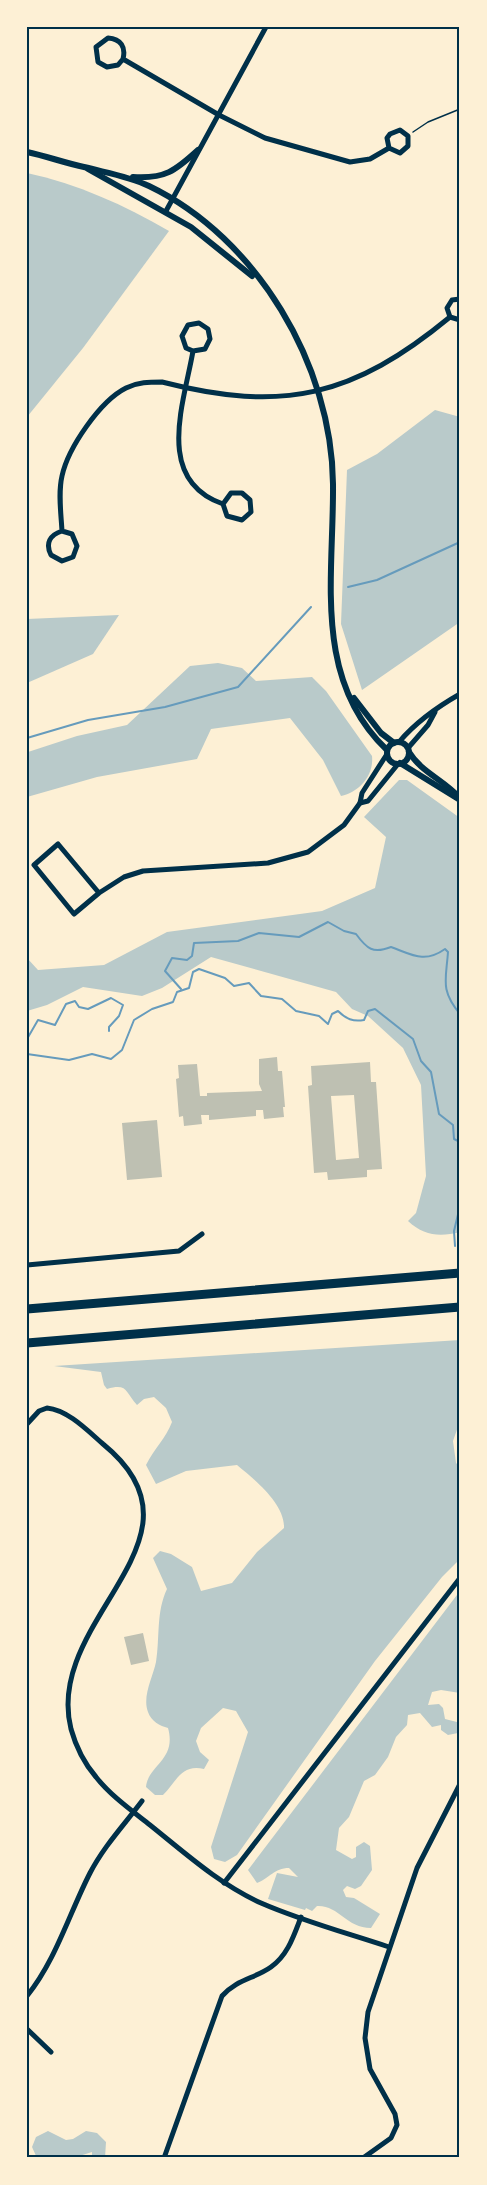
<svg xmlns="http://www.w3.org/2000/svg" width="487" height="2185" font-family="Raleway,sans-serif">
<rect width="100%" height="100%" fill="#fdf0d5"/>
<g fill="#b9caca">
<path d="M27,173C78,184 124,205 169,231L83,348L27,417Z"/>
<path d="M435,410L460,417V622L362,690L341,624L347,470L377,454Z"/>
<path d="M119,615L93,654L27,683V619Z"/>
<path d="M218,663L242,668L256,681L312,677L326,691L372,756C374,775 360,792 341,796L323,760L290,718L211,729L197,759L97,777L27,797L28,752L77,736L127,725L190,666Z"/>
<path d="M399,780H407L460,818V1232C440,1237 424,1236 408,1221L416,1213L426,1176L421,1085L403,1048L368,1016L352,1009L336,992L211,957L162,988L142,996L83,987L47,1005L27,1011V958L38,970L104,965L167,932L322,911L375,888L386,837L364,817Z"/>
<path d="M460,1340V1421L453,1441L456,1463L460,1467V1559L442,1577L375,1661L237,1855L225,1862L214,1859L211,1847L248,1732L236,1711L223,1708L201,1728L196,1741L200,1752L209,1760L204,1769C181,1764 177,1781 163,1795H155L146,1787C148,1765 177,1760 168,1728C160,1726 151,1721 148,1712C142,1696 153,1677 156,1662C160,1637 156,1612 167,1589L153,1558L160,1551L171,1554L192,1567L201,1591L232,1583L257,1552L284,1528C285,1504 255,1480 237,1465L186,1471L156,1484L146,1465C154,1449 166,1438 172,1422L166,1408L154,1397L144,1399L137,1405C125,1392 128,1383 107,1389L104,1385L101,1372L54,1366Z"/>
<path d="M460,1591V1693L441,1690L432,1692L428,1705L439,1704L443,1708L445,1719L457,1722L460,1726L458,1733L448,1735L441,1730V1725L432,1727L420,1713L408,1715L407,1725L396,1737L388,1757L375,1775L364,1781L349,1817L339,1828L336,1850L352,1859L356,1857V1847L364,1842L370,1846L372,1870L361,1886L355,1889L347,1886L343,1890L346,1897L354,1898L380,1914L371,1928C346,1928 339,1905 317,1906L312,1911L306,1908L305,1910L268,1899L277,1873L298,1877L289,1868C274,1868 270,1878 257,1883L248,1870Z"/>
<path d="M48,2131L66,2140L73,2139L86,2131L97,2133L106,2142L105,2158H92V2152L73,2158H37L32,2147L36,2137Z"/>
</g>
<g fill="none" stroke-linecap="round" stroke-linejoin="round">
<g stroke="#669bbc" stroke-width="2">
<path d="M348,587L377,580L460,542"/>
<path d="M27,738L88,720L165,707L238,687L311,607"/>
<path d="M181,989L165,971L172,958L187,960L192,956L194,943L238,941L259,933L299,937L328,922L344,931L356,934C367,949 373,954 391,947C411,954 424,964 445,949L448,952C446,980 440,990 460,1014"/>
<path d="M27,1039L38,1020L55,1025L66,1004L75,1001L79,1007L88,1009L111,998L123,1005L119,1016L109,1027V1031"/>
<path d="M27,1054L69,1060L92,1054L111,1059L122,1050L134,1020L152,1009L173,1002L177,992L189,988L193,972L199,969L225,978L234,986L249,983L261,996L282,999L296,1011L319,1016L328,1024L332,1014L338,1011C346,1019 353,1022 364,1020L368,1011L375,1009L413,1039L421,1061L431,1072L439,1114L453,1125L454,1139L460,1142"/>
<path d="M455,1246L454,1231L460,1206"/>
</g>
</g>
<g fill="#bec0b2" fill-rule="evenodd">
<path d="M277,1057L278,1071H282L285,1107H283L284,1117L264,1119L263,1110H256V1116L209,1120V1115H201L202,1124L184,1126L183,1116L179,1117L176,1079L179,1078L178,1065L197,1064L200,1096H207V1093L262,1091L259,1084V1059Z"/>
<path d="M370,1062L371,1082H376L382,1169L367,1170V1177L328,1180L327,1172L314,1173L308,1086L312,1085L311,1066ZM354,1095L359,1158L336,1160L331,1096Z"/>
<path d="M157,1120L162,1177L127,1180L122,1123Z"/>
<path d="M143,1633L149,1661L131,1665L124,1637Z"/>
</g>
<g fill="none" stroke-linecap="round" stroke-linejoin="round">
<path stroke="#003049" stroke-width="1.5" d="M413,132L428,122L460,109"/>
<g stroke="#003049" stroke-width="5">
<path d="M123,59L118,65L107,67L98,62L96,47L108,38C121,39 126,47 123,59L219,115L265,138L350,162L370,159L389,148L400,153L408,146V136L400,130L390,134L387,138L389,148"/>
<path d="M166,211L266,27"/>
<path d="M460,299L452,300L447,308L450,317L460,320"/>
<path d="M193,351L186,348L182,336L188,325L199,323L208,329L210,339L205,349L193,351C184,403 154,480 223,504L227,516L242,520L251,512L250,500L242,493H231L223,504"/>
<path d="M62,531L72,534L77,546L73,557L62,561L51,555C45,543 50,535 62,531C61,513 58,493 62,476C68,448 100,401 126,388C138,382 149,382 162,382C283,413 353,397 450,317"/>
<path d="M399,742C416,722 437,707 460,694"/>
<path d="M408,748L428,725L435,712"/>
<path d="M360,803L368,801L398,764"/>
<path d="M99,893L74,914L34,865L58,844L99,893L124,877L143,871L268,863L308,852L344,825L360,803L362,793L387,754"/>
<path d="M27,1265L179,1251L202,1234"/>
<path d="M27,1424L39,1411L47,1408C68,1410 88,1431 103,1444C220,1539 43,1618 71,1729C76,1747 84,1763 96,1777C110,1795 131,1810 150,1825C185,1853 219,1884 261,1903C302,1921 347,1933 389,1947"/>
<path d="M224,1883L460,1578"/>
<path d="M27,1996C56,1960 69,1914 90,1873C104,1846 124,1825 142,1801"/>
<path d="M27,2029L51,2052"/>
<path d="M164,2158L222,1996C237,1979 254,1979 271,1967C288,1955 294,1935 301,1917"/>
<path d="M363,2158L391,2138L397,2125L395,2114L370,2069L365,2038L368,2012L417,1868L460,1784"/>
</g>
<g stroke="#003049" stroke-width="6">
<path d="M27,152C46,156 65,163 84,167C107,173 128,176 149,186C257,238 332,365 333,484C334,576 312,679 387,750"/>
<path d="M88,169L191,227L252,276"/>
<path d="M133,177C165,179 175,171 198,150"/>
<path d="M354,698L381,733L394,743"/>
<circle cx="398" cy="753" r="11"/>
<path d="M409,752C421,772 444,780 460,798"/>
<path d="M400,763L460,800"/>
</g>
<g stroke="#003049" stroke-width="9">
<path d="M27,1309L460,1273"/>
<path d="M27,1343L460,1307"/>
</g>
</g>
<rect width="487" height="2185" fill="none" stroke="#fdf0d5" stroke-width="57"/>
<rect x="28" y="28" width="430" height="2128" fill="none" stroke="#003049" stroke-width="2"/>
</svg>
